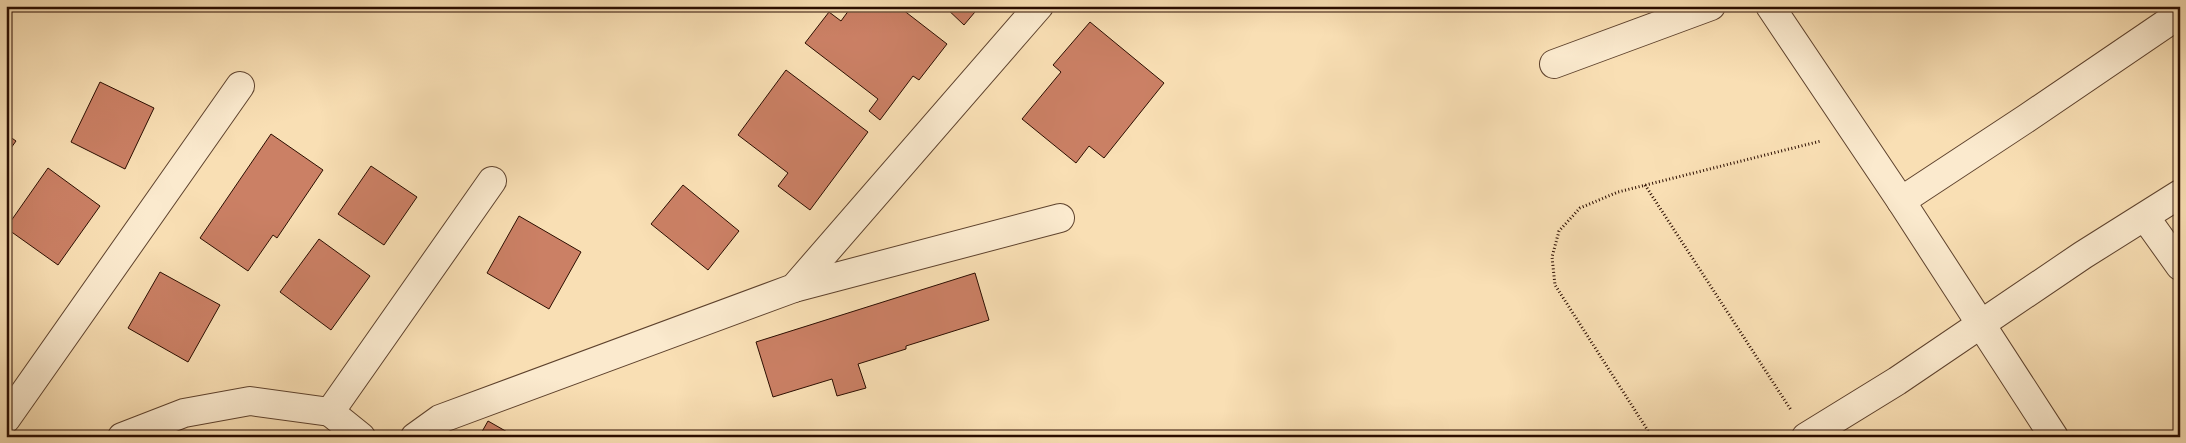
<svg xmlns="http://www.w3.org/2000/svg" width="2186" height="443" font-family="'IM FELL English',serif">
<rect width="100%" height="100%" fill="#f9dfb4"/>
<filter id="stains"><feTurbulence type="fractalNoise" baseFrequency=".004" numOctaves="4"/><feColorMatrix values="0 0 0 0 .2 0 0 0 0 .09 0 0 0 0 .02 0 0 0 .5 -.17"/></filter>
<radialGradient id="worn" r=".72"><stop offset=".6" stop-color="#630" stop-opacity="0"/><stop offset="1" stop-color="#630" stop-opacity=".3"/></radialGradient>
<g fill="#cb8065" stroke="#2b0d00">
<path d="M852,6H898L947,44L919,80L913,76L880,120L869,111L878,99L805,43L829,12L841,21Z"/>
<path d="M944,6H980L964,25Z"/>
<path d="M1090,22L1164,83L1104,158L1089,146L1076,163L1022,119L1061,72L1053,65Z"/>
<path d="M786,70L868,132L810,210L778,186L788,173L738,135Z"/>
<path d="M100,82L154,108L125,169L71,142Z"/>
<path d="M6,134L16,141L6,155Z"/>
<path d="M271,134L323,170L277,238L273,235L248,271L200,238Z"/>
<path d="M371,166L417,197L384,245L338,214Z"/>
<path d="M48,168L100,206L58,265L6,228Z"/>
<path d="M683,185L739,231L708,270L651,224Z"/>
<path d="M519,216L581,252L549,309L487,273Z"/>
<path d="M319,239L370,276L331,330L280,292Z"/>
<path d="M160,272L220,305L188,362L128,328Z"/>
<path d="M975,273L989,320L906,346V349L858,364L866,388L837,396L832,379L773,397L756,342Z"/>
<path d="M488,421L516,437H479Z"/>
</g>
<g fill="none" stroke-linecap="round" stroke-linejoin="round">
<g stroke="#5e422d" stroke-width="30">
<g id="minor">
<path d="M1770,6L1901,201L2054,437"/>
<path d="M1554,64L1711,6"/>
<path d="M1901,201L2027,118L2180,14"/>
<path d="M2145,217L2180,266"/>
<path d="M794,288L1060,218"/>
<path d="M330,412L361,437"/>
<path d="M6,419L240,86"/>
<path d="M122,437L184,413L250,401L330,412L492,181"/>
<path d="M415,437L440,419L794,288L1039,6"/>
<path d="M1806,437L1897,381L2083,255L2180,194"/>
</g>
</g>
<g stroke="#2b0d00" stroke-width="3" stroke-dasharray="1 2.5" stroke-linecap="butt">
<path d="M1645,185L1791,410"/>
<path d="M1652,437L1555,285L1552,257L1559,231L1580,208L1618,192L1821,141"/>
</g>
<use href="#minor" stroke="#fbeace" stroke-width="28"/>
</g>
<rect width="2186" height="443" fill="none" stroke="#f9dfb4" stroke-width="25"/>
<rect x="8" y="8" width="2171" height="428" fill="none" stroke="#2b0d00" stroke-width="2.5"/>
<rect x="12" y="12" width="2161" height="418" fill="none" stroke="#2b0d00"/>
<rect width="100%" height="100%" filter="url(#stains)"/>
<rect width="100%" height="100%" fill="url(#worn)"/>
</svg>
